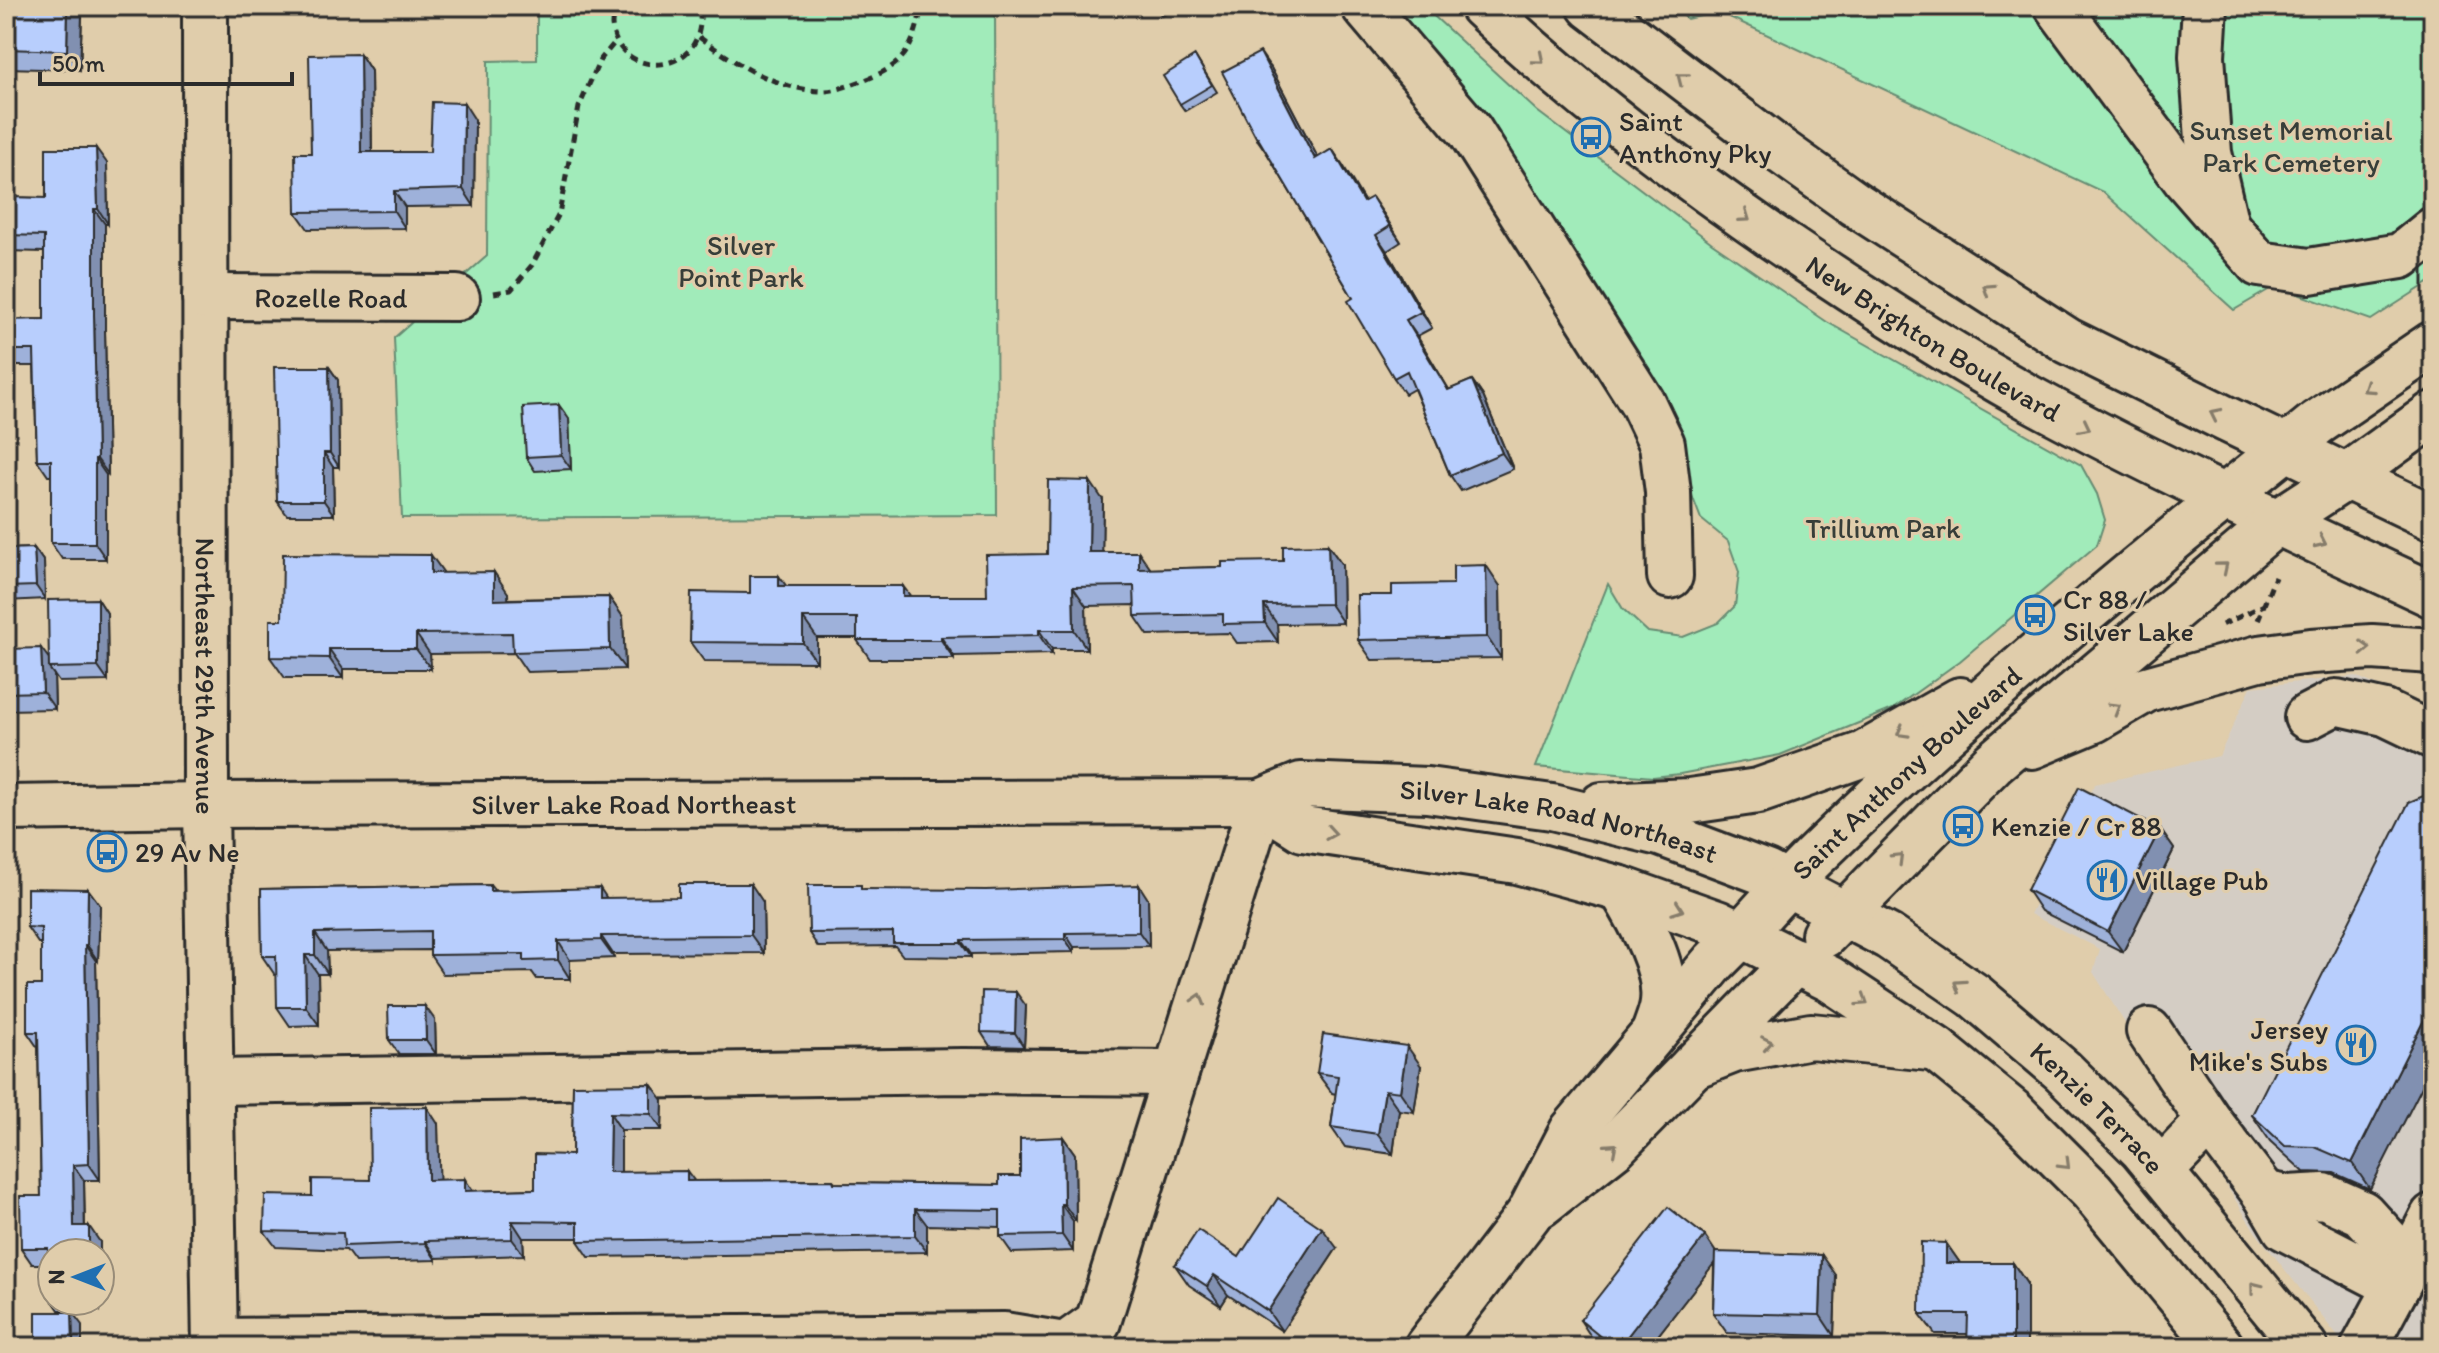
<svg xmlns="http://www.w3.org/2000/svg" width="2439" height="1353" font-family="Itim,sans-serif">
<rect width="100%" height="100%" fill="#e0cdab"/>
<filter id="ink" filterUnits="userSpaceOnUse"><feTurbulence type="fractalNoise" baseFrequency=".0125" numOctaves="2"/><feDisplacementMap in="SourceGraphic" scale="16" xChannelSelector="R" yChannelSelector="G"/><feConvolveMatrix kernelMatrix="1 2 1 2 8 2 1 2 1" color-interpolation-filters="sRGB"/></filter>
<g filter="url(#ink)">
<path fill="#d4cdc4" d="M2356,676L2433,711V1347H2346L2256,1233L2093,972L2100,949L2030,914L2095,784L2219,756L2251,687Z"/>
<g fill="#a1ebba" stroke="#668b72" stroke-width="2">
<path d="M537,6H995L997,515L402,518L394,338L487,256L488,61L537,60Z"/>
<path d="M1389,6H1423L1537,111L1712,243L1827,322L2081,465L2097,494L2105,520L2097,545L1960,661L1893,709L1780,755L1680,774L1653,777L1536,767L1608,584L1623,609L1648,632L1683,637L1718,623L1735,606L1739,572L1728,541L1701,519L1693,498L1668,414Z"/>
<path d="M1673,6H2433V280L2371,320L2275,286L2234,310L2103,192L1719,12L1687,19Z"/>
</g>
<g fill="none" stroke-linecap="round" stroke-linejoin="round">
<g stroke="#2b2b2b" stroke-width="50">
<g id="minor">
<path id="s1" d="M205,6L206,805L215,1347"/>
<path d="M1364,6L1470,131L1642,402L1662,444L1668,492L1670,576"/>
<path d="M2057,6L2185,179L2259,264L2309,271L2401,256L2433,230"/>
<path d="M2205,6L2202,56L2209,153L2225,221"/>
<path id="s2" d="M205,297L457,298"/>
<path d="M2286,448L2317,423L2433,344"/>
<path d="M2346,477L2433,414"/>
<path d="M2307,717L2336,702L2385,713L2433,736"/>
<path d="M2149,1031L2209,1121L2265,1194L2285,1228L2397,1286L2364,1347"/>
<path d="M211,1082L963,1071L1176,1073"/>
<path d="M2161,1171L2209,1121"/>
<path d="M2265,1194L2288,1198L2324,1196L2362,1213L2409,1264"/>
<path d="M1540,1205L1614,1147L1796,961"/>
<path d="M2397,1286L2433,1216"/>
<path d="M215,1341L1004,1335L1076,1347"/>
<path d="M1063,1347L1098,1322L1261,802"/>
<path d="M1427,1347L1529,1214L1572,1131L1714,962L1741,935"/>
</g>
</g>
<g stroke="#2b2b2b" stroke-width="50">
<g id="major">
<path id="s3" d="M1482,6C1574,93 1675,170 1780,242C1861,297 1945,351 2031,399C2162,470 2298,532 2433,595"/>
<path d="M1590,6L1771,144L1855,204L2068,341L2226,419L2433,518"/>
<path d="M2032,746L2094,720L2147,689L2259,658L2311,651L2372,647L2433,651"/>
<path d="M1261,802L1303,829L1517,861L1621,889L1717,923L1830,979L1936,1049L2013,1112L2092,1191L2221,1347"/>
<path d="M1602,805L1690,801L1758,791L1864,754L1960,700"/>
<path id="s4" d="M6,808L206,805L1261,802L1301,785L1427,790L1552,807L1660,833L1766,873L1889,937L1975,996L2063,1071L2142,1149L2305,1347"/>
<path d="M1621,889C1639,918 1667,967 1663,1002C1662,1013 1657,1023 1654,1033"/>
<path id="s5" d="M1741,935C1766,908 1790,880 1816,855C1965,710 2124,577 2286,448"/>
<path d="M1824,935L1993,763L2277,522L2346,477"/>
<path d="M1693,1066L1734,1050L1811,1036L1930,1048"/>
</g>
</g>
<g stroke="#2b2b2b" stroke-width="5" stroke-dasharray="8 6" stroke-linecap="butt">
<path d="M614,6C614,12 612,19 612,25C617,77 695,78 700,24C700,17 701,13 698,6"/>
<path d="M699,37C734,63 777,90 823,91C837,91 852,84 865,80C907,64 913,47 922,6"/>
<path d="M494,293L511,290L532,265L559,214L579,107L600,60L616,41"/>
<path d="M2258,620L2275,577"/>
<path d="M2222,625L2264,605"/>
</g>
<use href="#minor" stroke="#e0cdab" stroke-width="44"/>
<use href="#major" stroke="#e0cdab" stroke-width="44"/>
</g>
<g fill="#9eb1da" stroke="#2b2b2b" stroke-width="2">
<path d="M6,6H76L82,15L80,70L6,68Z"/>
<path d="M1154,6H1183L1162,16Z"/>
<path d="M360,54L371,71L372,152H430L475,120L474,206L405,207V228L308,229L296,212L311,153Z"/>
<path d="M1195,56L1217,92L1185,111L1180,104Z"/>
<path d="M1271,68L1318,158L1332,149L1364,201L1383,213L1401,242L1387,251L1432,328L1417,336L1449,390L1472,380L1483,396L1513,469L1461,491L1450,475L1414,389L1405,394L1394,378L1353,298L1268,155L1257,139Z"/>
<path d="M107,163L108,224H105V330L108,474L106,475V559H62L51,543V476H48L37,460L34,366H6V320L44,319V252L6,251V197L46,198Z"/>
<path d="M329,367L338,380L339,467H333L334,515H287L277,501Z"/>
<path d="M569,419L571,469L535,471L526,457Z"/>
<path d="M1103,500L1102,552L1151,569L1222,567L1283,561L1328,545L1342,565L1343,623L1277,624L1278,642L1237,643L1230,633L1148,635L1135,616V605L1086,606L1087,649H1052V654L954,656V659H870L857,640V638H817V662L704,661L690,642L750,593L786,586L911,596H987L1047,554Z"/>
<path d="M34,548L44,562L45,599L6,601V549Z"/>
<path d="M444,573L508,593V599L609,597L623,617L625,669L527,672L514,653L430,654L431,669H343V678H285L270,657L282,620Z"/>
<path d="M1500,586L1501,658L1372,660L1358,640L1392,595Z"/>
<path d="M98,599L107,613L108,681L59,682L54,675L55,709L6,710V649L49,658Z"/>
<path d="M2433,792L2370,1189L2334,1173L2304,1172L2270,1141L2252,1115Z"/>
<path d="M2160,829L2174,849L2123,952L2041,911L2027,890Z"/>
<path d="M490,885L494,890L606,898L763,902L764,953L613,954L614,958L570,960V979H537L532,972L443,974L430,955V950L327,951L328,974H318L319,1025L290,1026L277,1007V975H275L262,956L261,889Z"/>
<path d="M88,889L100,905L98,961H96L100,1180H84L85,1226L100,1242V1310H59L53,1301H100L52,1253V1300L48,1294V1264H32L21,1248L41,1196L38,1048L27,1032L41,985V943H38L27,927Z"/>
<path d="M864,889L1148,899L1149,946L1074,947V952L971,954V957L903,956L895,946L818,947L809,933Z"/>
<path d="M1026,1006L1024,1047L990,1046L981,1032Z"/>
<path d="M435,1020L436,1054H399L389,1040Z"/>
<path d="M1421,1066L1414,1112L1399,1110L1393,1154L1345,1147L1331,1127L1336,1094L1332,1093L1317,1073Z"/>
<path d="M573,1085L663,1100L662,1130H621V1172L694,1181L833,1180L836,1183L999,1185L1020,1176L1063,1137L1075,1154L1076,1221H1073V1251L1012,1253L1000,1236V1227L927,1225V1252L589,1257L578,1241V1238H523L524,1255L436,1258V1260L355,1262L346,1250L276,1247L264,1231L312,1196L370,1180L438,1124L439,1180L473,1191L535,1189L572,1155Z"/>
<path d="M1946,1243L1960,1263H2013L2027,1284V1347L1968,1334H1935L1920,1314Z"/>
<path d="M1337,1248L1282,1331L1228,1295L1221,1306L1189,1285L1175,1265Z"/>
<path d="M1716,1252L1836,1275L1834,1336L1727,1333L1713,1313L1714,1263L1649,1347H1602L1594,1341L1580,1320Z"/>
</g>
<g fill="#8190b1" stroke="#2b2b2b" stroke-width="2">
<path d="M68,6H76L82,15L80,70L67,51Z"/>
<path d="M1260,52L1271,68L1327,175L1315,159Z"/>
<path d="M360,54L371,71L372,169L361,152Z"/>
<path d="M464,103L475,120L474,206L463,189Z"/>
<path d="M96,148L107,163L108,224L98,209Z"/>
<path d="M1332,149L1343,165L1374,218L1363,202Z"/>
<path d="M394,191L405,207V228L394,211Z"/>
<path d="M1372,197L1383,213L1401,242L1390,226Z"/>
<path d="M94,209L105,224V330L108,474L97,459L94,315Z"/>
<path d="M1376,235L1387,251L1432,328L1421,312Z"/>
<path d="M1406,320L1417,336L1459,406L1448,390Z"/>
<path d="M329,367L338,380L339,467L330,453Z"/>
<path d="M1472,380L1483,396L1513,469L1502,453Z"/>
<path d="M559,405L569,419L571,469L561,455Z"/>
<path d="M324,453L333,467L334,515L324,501Z"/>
<path d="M95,459L106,475V559L95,543Z"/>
<path d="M1090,481L1103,500L1102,571L1089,552Z"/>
<path d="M1328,545L1342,565L1343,623L1330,604Z"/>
<path d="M34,548L44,562L45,599L36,586Z"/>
<path d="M1139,552L1152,571L1139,569Z"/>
<path d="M431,555L446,576L431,573Z"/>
<path d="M1486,565L1500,586L1501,658L1487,637Z"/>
<path d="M494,572L508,593L509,620L494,600Z"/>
<path d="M779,576L793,595L779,586Z"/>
<path d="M903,586L917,605L903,596Z"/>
<path d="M1073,587L1086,606L1087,649L1074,630Z"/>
<path d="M609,597L623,617L625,669L610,649Z"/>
<path d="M98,599L107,613L108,681L98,667Z"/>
<path d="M1264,605L1277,624L1278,642L1265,623Z"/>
<path d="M803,618L817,638V662L803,643Z"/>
<path d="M1039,630L1052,649V654L1039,635Z"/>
<path d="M416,634L430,654L431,669L416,649Z"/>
<path d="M941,637L954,656V659L941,640Z"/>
<path d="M41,648L53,664L49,668L54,675L55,709L43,692Z"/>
<path d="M329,649L343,669V678L329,658Z"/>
<path d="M2160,829L2174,849L2123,952L2108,932Z"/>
<path d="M751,884L763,902L764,953L751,935Z"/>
<path d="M1139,885L1148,899L1149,946L1139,932Z"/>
<path d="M600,888L612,906L600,898Z"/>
<path d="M88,889L100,905L98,961L87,945Z"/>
<path d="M315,933L327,951L328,974L315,955Z"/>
<path d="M1065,933L1074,947V952L1065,939Z"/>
<path d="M601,936L613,954L614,958L601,940Z"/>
<path d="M961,940L971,954V957L961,943Z"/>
<path d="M558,941L570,960V979L558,960Z"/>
<path d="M85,945L96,961L100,1180L89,1164Z"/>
<path d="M305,955L318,974L319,1025L306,1007Z"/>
<path d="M1016,992L1026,1006L1024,1047L1015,1033Z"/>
<path d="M2433,1002V1065L2370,1189L2352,1163Z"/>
<path d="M425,1006L435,1020L436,1054L426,1040Z"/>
<path d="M1407,1046L1421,1066L1414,1112L1400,1092Z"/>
<path d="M651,1084L663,1100L662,1130L651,1114Z"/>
<path d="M1385,1090L1399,1110L1393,1154L1378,1134Z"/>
<path d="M427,1107L438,1124L440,1197L428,1180Z"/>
<path d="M610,1113L621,1130V1189L609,1172Z"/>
<path d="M1063,1137L1075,1154L1076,1221L1064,1204Z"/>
<path d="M73,1165L84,1180L85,1242L74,1226Z"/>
<path d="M687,1171L699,1187L687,1181Z"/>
<path d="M465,1179L476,1196L465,1191Z"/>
<path d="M1061,1204L1073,1221V1251L1062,1235Z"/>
<path d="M915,1209L927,1225V1252L915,1236Z"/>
<path d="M512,1221L523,1238L524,1255L512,1239Z"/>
<path d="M89,1226L100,1242V1310L94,1301H100V1253H89Z"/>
<path d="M1322,1228L1337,1248L1282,1331L1268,1311Z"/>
<path d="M1705,1236L1719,1257L1649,1347H1619Z"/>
<path d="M425,1241L436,1258V1260L425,1243Z"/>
<path d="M1946,1243L1960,1263H1946Z"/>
<path d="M1822,1255L1836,1275L1834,1336L1820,1315Z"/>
<path d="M2013,1263L2027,1284V1347H2013Z"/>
<path d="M1214,1275L1228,1295L1221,1306L1207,1286Z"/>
<path d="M72,1312L82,1325V1347H73Z"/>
</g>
<g fill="#b8cefd" stroke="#2b2b2b" stroke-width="2">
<path d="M6,6H68L67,51L6,49Z"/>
<path d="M1260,52L1315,159L1332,149L1363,202L1372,197L1390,226L1376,235L1421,312L1406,320L1448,390L1472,380L1502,453L1450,475L1407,371L1394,378L1348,301L1353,298L1258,138L1257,139L1222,72Z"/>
<path d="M360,54L361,152H430L432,102L464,103L463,189L394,191V211L296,212L295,153H311L309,55Z"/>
<path d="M1195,56L1212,85L1180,104L1163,76Z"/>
<path d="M46,148H96L98,209H94V315L97,459H95V543H51V460H37L34,350H6V320L44,319V236L6,235V197L46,198Z"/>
<path d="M274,367H329L330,453H324V501H277Z"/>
<path d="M559,405L561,455L526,457L523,407Z"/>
<path d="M1048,480L1090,481L1089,552H1139V569L1222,567V562L1283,561V546L1328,545L1330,604L1264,605L1265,623L1223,624V614L1135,616L1134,586L1073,587L1074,630H1039V635L941,637V640H857V618H803V643L690,642L691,592L750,593V576H779V586H903V596H987L986,555L1047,554Z"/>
<path d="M34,548L36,586L6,587V549Z"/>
<path d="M283,554L431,555V573L494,572V600L609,597L610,649L513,652L512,633L416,634V649H329V658L270,657V620H282Z"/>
<path d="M1486,565L1487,637L1358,640L1357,595H1392V585L1453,584V566Z"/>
<path d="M98,599V667L49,668L48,600Z"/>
<path d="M41,648L43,692L6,693V649Z"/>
<path d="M2079,787L2160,829L2108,932L2027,890Z"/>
<path d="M2433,792V1002L2352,1163L2315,1147L2285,1146L2252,1115L2409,802Z"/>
<path d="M679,884H751V935L601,936V940L558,941V960L524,961V954L430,955V931L315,933V955H305L306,1007H277L276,956H262L261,889L490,885V891L600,888V898L679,897Z"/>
<path d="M808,885H861V889L986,890L1139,885V932L1065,933V939L961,940V943H893V932L809,933Z"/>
<path d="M27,888L88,889L87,945H85L89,1164L73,1165L74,1226H89V1253H52V1294H48V1248H21L20,1196H41L38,1032H27V985H41V928L27,927Z"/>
<path d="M982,991L1016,992L1015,1033L981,1032Z"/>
<path d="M388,1006H425L426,1040H389Z"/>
<path d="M1323,1034L1407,1046L1400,1092L1385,1090L1378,1134L1331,1127L1338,1076L1317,1073Z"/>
<path d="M651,1084V1114L610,1113L609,1172L687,1171V1181L833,1180L834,1183L999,1185V1176H1020V1139L1063,1137L1064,1204H1061L1062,1235L1000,1236V1210L915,1209V1236L578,1241V1222L512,1221V1239L425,1241V1243L344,1246L343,1233L264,1231L265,1195L312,1196V1179L370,1180L369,1108L427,1107L428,1180L465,1179V1191L535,1189V1154L572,1155L573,1085Z"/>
<path d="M1278,1198L1322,1228L1268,1311L1214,1275L1207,1286L1175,1265L1198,1230L1239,1257Z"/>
<path d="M1668,1207L1705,1236L1619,1347H1613L1580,1320Z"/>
<path d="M1921,1242L1946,1243V1263H2013V1347H1967L1968,1314H1920Z"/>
<path d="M1715,1252L1822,1255L1820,1315L1713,1313Z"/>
<path d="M36,1312H72L73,1347H36Z"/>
</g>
<defs><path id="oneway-chevron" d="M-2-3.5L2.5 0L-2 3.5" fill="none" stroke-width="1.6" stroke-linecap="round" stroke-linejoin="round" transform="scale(2)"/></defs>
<g stroke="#867c6b">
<use href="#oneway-chevron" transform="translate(1539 59) rotate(40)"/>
<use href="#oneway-chevron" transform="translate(1682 78) rotate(-142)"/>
<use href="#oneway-chevron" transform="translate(1745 217) rotate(35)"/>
<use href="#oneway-chevron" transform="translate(1988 289) rotate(-147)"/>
<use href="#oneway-chevron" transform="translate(2368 388) rotate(146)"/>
<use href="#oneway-chevron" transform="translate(2215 414) rotate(-154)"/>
<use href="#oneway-chevron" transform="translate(2085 427) rotate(27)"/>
<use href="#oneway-chevron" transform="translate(2321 542) rotate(25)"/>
<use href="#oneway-chevron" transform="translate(2223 567) rotate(-40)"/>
<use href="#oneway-chevron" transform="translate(2365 648) rotate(-2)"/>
<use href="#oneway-chevron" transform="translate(2115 708) rotate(-31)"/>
<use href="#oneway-chevron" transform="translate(1902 732) rotate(150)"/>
<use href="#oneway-chevron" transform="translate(1331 833) rotate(9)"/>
<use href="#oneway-chevron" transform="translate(1898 858) rotate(-45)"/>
<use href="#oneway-chevron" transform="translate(1678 909) rotate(20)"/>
<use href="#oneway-chevron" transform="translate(1959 985) rotate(-146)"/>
<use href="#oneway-chevron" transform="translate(1199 999) rotate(-73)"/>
<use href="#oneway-chevron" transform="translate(1863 1001) rotate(33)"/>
<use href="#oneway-chevron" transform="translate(1767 1043) rotate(-11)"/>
<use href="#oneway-chevron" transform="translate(1612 1148) rotate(-41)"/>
<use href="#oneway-chevron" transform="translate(2065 1164) rotate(45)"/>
<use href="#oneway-chevron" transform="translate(2255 1287) rotate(-129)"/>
</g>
</g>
<defs>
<g id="bus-ring" transform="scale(2)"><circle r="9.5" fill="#e0cdab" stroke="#1f6fb2" stroke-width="1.5"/><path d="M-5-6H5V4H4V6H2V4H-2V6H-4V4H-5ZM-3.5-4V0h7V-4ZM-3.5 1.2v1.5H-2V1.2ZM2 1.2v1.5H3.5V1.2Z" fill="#1f6fb2"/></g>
<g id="restaurant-ring" transform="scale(2)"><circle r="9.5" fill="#e0cdab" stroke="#1f6fb2" stroke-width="1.5"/><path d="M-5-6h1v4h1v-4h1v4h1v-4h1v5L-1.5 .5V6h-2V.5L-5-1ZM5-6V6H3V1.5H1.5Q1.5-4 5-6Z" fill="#1f6fb2"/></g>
</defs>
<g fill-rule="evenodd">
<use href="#bus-ring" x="1591" y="137"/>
<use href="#bus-ring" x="2035" y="615"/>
<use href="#bus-ring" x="1963" y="826"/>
<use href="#bus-ring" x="107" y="852"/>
<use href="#restaurant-ring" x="2107" y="880"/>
<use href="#restaurant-ring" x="2356" y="1045"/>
</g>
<g text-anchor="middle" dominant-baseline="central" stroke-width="6" stroke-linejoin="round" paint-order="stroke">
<g font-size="28" fill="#2b2b2b" stroke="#e0cdab" text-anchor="start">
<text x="1619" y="121">Saint<tspan x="1619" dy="32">Anthony Pky</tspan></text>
<text x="2063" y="599">Cr 88 /<tspan x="2063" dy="32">Silver Lake</tspan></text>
<text x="1991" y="826">Kenzie / Cr 88</text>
<text x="135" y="852">29 Av Ne</text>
<text x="2135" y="880">Village Pub</text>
<text x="2328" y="1029" text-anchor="end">Jersey<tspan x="2328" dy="32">Mike's Subs</tspan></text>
</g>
<g font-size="28" fill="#373e39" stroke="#e0cdab">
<text x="2291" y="130">Sunset Memorial<tspan x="2291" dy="32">Park Cemetery</tspan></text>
<text x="741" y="245">Silver<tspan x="741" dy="32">Point Park</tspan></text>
<text x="1883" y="528">Trillium Park</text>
</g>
<g font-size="28" fill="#2b2b2b" stroke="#e0cdab">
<text stroke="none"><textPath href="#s2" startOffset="126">Rozelle Road</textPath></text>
<text stroke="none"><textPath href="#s3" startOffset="562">New Brighton Boulevard</textPath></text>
<text stroke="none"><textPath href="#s1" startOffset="670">Northeast 29th Avenue</textPath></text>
<text stroke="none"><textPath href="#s5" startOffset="232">Saint Anthony Boulevard</textPath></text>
<text stroke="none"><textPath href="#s4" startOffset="628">Silver Lake Road Northeast</textPath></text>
<text stroke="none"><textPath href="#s4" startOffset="1560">Silver Lake Road Northeast</textPath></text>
<text stroke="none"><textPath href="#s4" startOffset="2184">Kenzie Terrace</textPath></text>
</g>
</g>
<rect width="2439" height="1353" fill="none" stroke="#e0cdab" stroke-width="32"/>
<rect x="16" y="16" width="2407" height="1321" fill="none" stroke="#2b2b2b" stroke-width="3" filter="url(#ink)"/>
<g transform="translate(76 1277) rotate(270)"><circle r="38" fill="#e0cdab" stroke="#988c78" stroke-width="2"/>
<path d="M0-6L14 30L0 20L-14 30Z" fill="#1f6fb2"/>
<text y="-12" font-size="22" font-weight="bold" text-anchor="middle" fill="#2b2b2b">N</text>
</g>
<path d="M40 72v12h252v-12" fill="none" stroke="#2b2b2b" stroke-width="4"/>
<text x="52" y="72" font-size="24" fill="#2b2b2b" stroke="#e0cdab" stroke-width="6" paint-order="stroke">50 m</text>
</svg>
